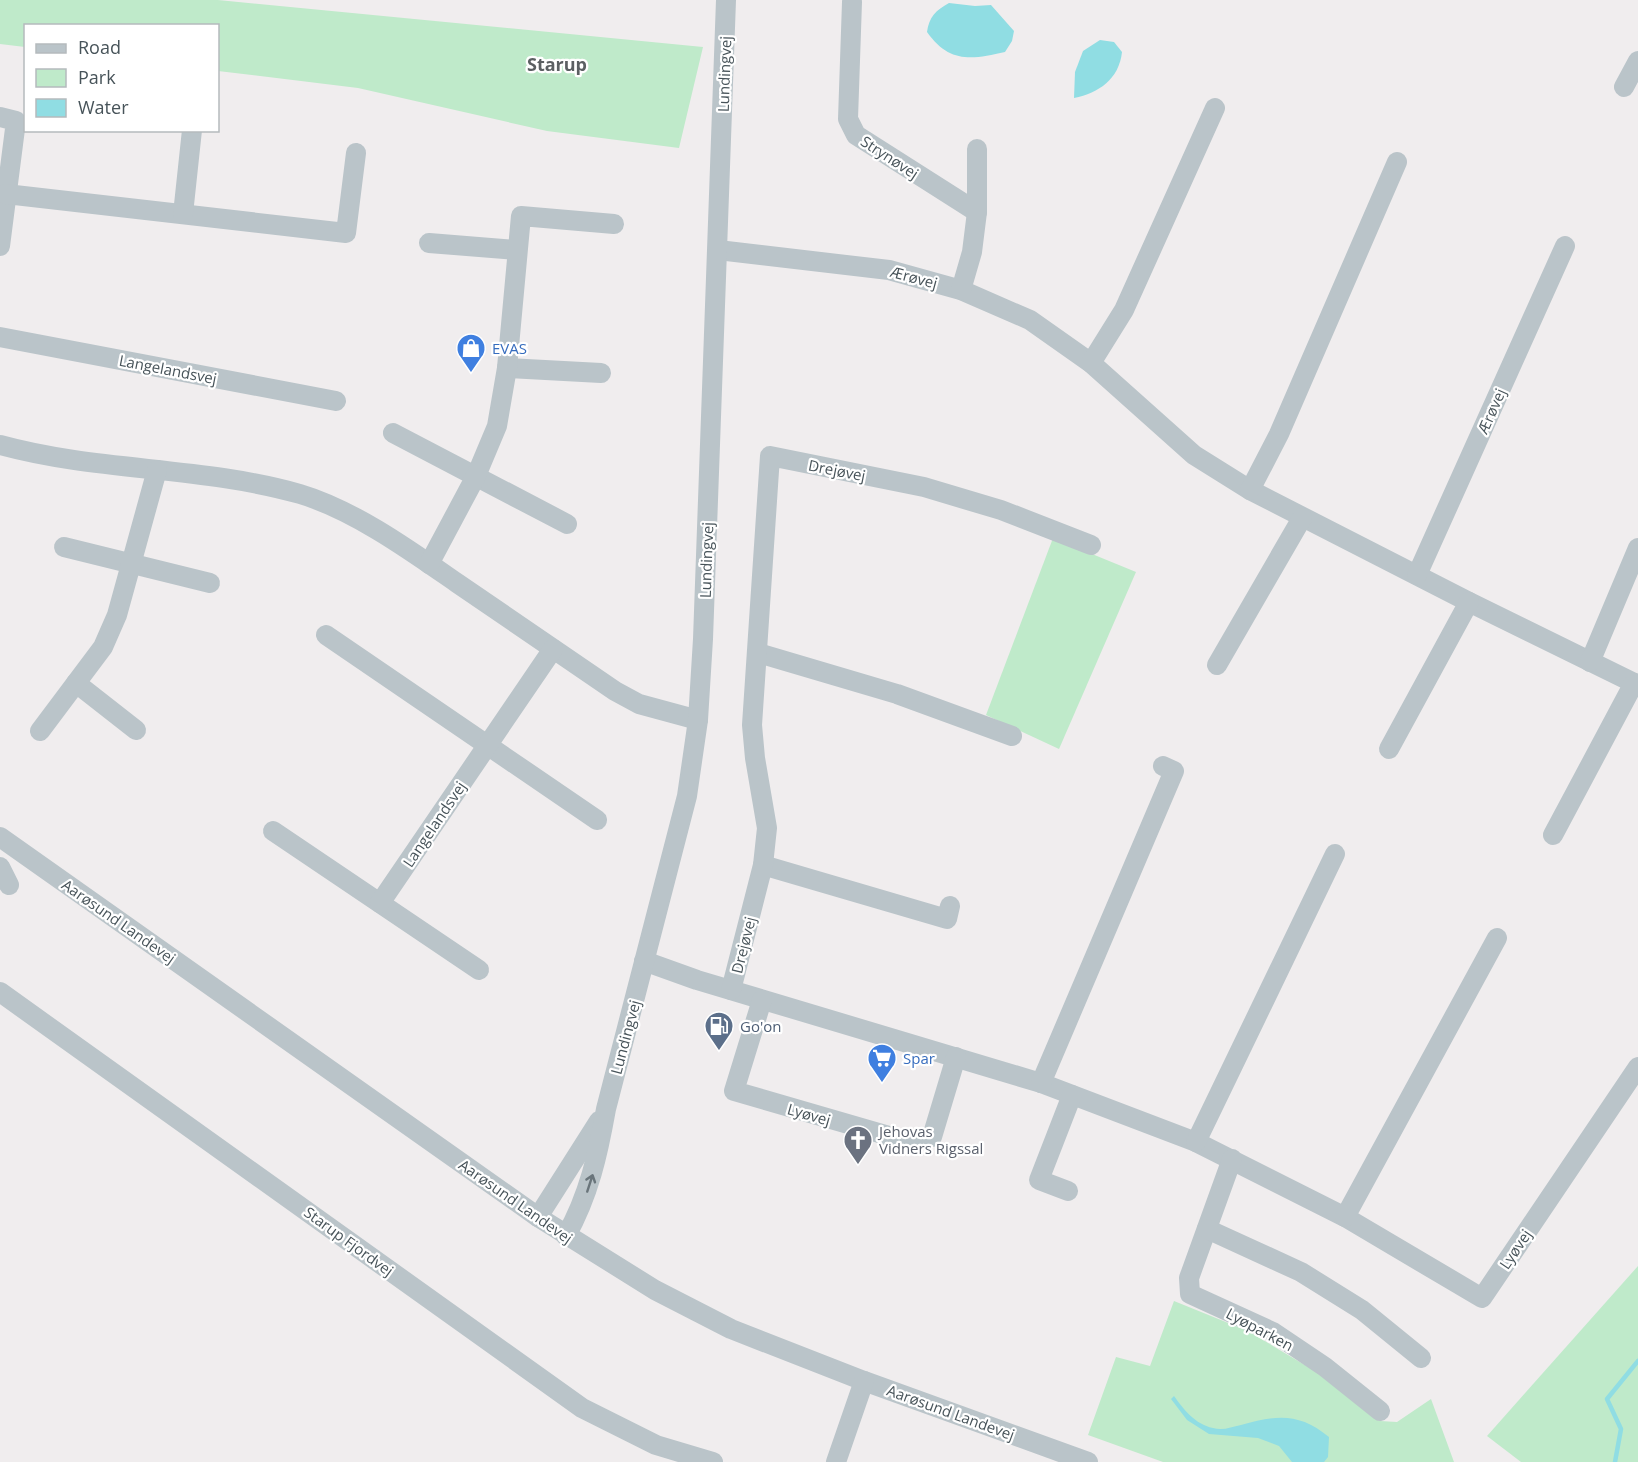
<svg xmlns="http://www.w3.org/2000/svg" width="1638" height="1462" font-family="'Open Sans',sans-serif">
<rect width="100%" height="100%" fill="#f0edee"/>
<g fill="#bfeaca">
<path d="M0,0H218L703,47L679,148L547,131L358,88L218,71V26H26L25,47L0,44Z"/>
<path d="M1053,538L1136,572L1059,749L986,715Z"/>
<path d="M1638,1266V1462H1521L1487,1436Z"/>
<path d="M1174,1301L1248,1331L1325,1377L1380,1421L1397,1422L1431,1399L1454,1462H1163L1088,1435L1116,1357L1150,1366Z"/>
</g>
<g fill="#90dde3">
<path d="M949,3L975,6L991,5L1014,31L1012,41L1005,52C971,60 949,63 927,32C929,17 936,10 949,3Z"/>
<path d="M1100,40L1114,42L1122,52C1119,79 1099,93 1074,98L1075,72L1083,51Z"/>
<path d="M1174,1396C1184,1410 1195,1424 1213,1428C1223,1431 1231,1427 1241,1425C1276,1415 1299,1412 1329,1437L1328,1457L1324,1462H1292L1279,1446L1258,1438L1209,1434L1187,1420L1171,1399Z"/>
</g>
<g fill="none" stroke-linecap="round" stroke-linejoin="round">
<path stroke="#90dde3" stroke-width="4.5" d="M1615,1462L1621,1429L1607,1399L1638,1361"/>
<g stroke="#bac4c9" stroke-width="20">
<path d="M852,2L848,119L856,135L977,212"/>
<path d="M1624,87L1638,61"/>
<path d="M0,117L16,121L0,246"/>
<path d="M6,194L346,233L356,153"/>
<path d="M183,214L192,130"/>
<path d="M429,243L517,250"/>
<path d="M718,250L889,270L961,290L1030,320L1091,363L1194,455L1250,490L1469,602L1638,685"/>
<path d="M961,290L972,252L977,212V149"/>
<path d="M0,337L336,401"/>
<path d="M1091,363L1124,310L1215,108"/>
<path d="M507,368L601,373"/>
<path d="M393,433L567,524"/>
<path d="M0,445C98,472 202,466 300,494C354,510 411,551 457,583C510,619 562,655 615,691L639,704L698,720"/>
<path d="M1250,490L1279,434L1397,162"/>
<path d="M64,547L210,583"/>
<path d="M429,564L476,476L497,426L507,368L521,216L614,224"/>
<path d="M1417,575L1565,246"/>
<path d="M326,635L597,820"/>
<path d="M758,653L897,694L1012,736"/>
<path d="M1590,662L1638,548"/>
<path d="M1217,665L1302,518"/>
<path d="M76,683L136,730"/>
<path d="M40,731L103,647L117,615L157,470"/>
<path d="M1389,749L1469,602"/>
<path d="M273,831L479,970"/>
<path d="M1553,835L1634,683"/>
<path d="M0,837L538,1217L655,1290L731,1329L864,1381L1088,1462"/>
<path d="M763,865L947,919L950,906"/>
<path d="M0,867L9,885"/>
<path d="M380,903L553,649"/>
<path d="M644,961L697,980L1041,1083L1196,1142L1345,1217L1482,1298L1638,1067"/>
<path d="M731,990L763,865L767,828L755,758L752,725L770,456L924,487L1001,510L1091,545"/>
<path d="M0,992L582,1408L656,1445L713,1462"/>
<path d="M762,1000L734,1091L910,1142L932,1137L956,1057"/>
<path d="M1041,1083L1174,771L1163,766"/>
<path d="M1196,1142L1335,854"/>
<path d="M1232,1159L1189,1278L1190,1294L1273,1332L1325,1367L1380,1411"/>
<path d="M1068,1191L1039,1180L1072,1095"/>
<path d="M538,1217L599,1121"/>
<path d="M1345,1217L1497,938"/>
<path d="M1207,1229L1301,1272L1362,1310L1421,1358"/>
<path d="M566,1236C589,1195 598,1154 606,1109L687,796L698,720L703,639L726,0"/>
<path d="M836,1462L864,1381"/>
</g>
</g>
<defs><path id="oneway-shaft" d="M-6 0H5M1.5-3L5.5 0L1.5 3" fill="none" stroke-width="1.6" stroke-linecap="round" stroke-linejoin="round" transform="scale(1.5)"/></defs>
<use stroke="#6a757b" href="#oneway-shaft" transform="translate(590 1183) rotate(-72)"/>
<defs>
<g id="shop-pin" transform="scale(1.5)"><path d="M0 17L-7.5 6A9.5 9.5 0 1 1 7.5 6Z" fill="#3f7fe0" stroke="#fff"/><path d="M-5-2.5h2.3a2.7 3.5 0 0 1 5.4 0H5L5.5 6h-11ZM-1.5-2.5h3a1.5 2.3 0 0 0-3 0Z" fill="#fff"/></g>
<g id="fuel-pin" transform="scale(1.5)"><path d="M0 17L-7.5 6A9.5 9.5 0 1 1 7.5 6Z" fill="#5c6f8a" stroke="#fff"/><path d="M-5.5-6h7V0h2V4h1.3V-2.5L3-4.5l.8-.8L6-3V5H2.5V1h-1V6h-7ZM-4.2-4.7v3.2H.2V-4.7Z" fill="#fff"/></g>
<g id="supermarket-pin" transform="scale(1.5)"><path d="M0 17L-7.5 6A9.5 9.5 0 1 1 7.5 6Z" fill="#3f7fe0" stroke="#fff"/><path d="M-6-5.5h2.5l.6 2H6L4.5 2H-2.5L-4.4-4H-6ZM-1.5 3.2a1.3 1.3 0 1 0 .1 0ZM3 3.2a1.3 1.3 0 1 0 .1 0Z" fill="#fff"/></g>
<g id="church-pin" transform="scale(1.5)"><path d="M0 17L-7.5 6A9.5 9.5 0 1 1 7.5 6Z" fill="#6b7280" stroke="#fff"/><path d="M-1.2-6h2.4v3.5h3.3v2.4h-3.3V6h-2.4V-.1h-3.3v-2.4h3.3Z" fill="#fff"/></g>
</defs>
<g fill-rule="evenodd">
<use href="#shop-pin" x="471" y="348"/>
<use href="#fuel-pin" x="719" y="1026"/>
<use href="#supermarket-pin" x="882" y="1058"/>
<use href="#church-pin" x="858" y="1140"/>
</g>
<g text-anchor="middle" dominant-baseline="central" stroke-width="4.5" stroke-linejoin="round" paint-order="stroke">
<g font-size="15" fill="#475359" stroke="#fff">
<text transform="translate(724 74) rotate(-88)">Lundingvej</text>
<text transform="translate(890 157) rotate(33)">Strynøvej</text>
<text transform="translate(914 277) rotate(15)">Ærøvej</text>
<text transform="translate(168 369) rotate(11)">Langelandsvej</text>
<text transform="translate(1491 411) rotate(-66)">Ærøvej</text>
<text transform="translate(837 470) rotate(11)">Drejøvej</text>
<text transform="translate(706 560) rotate(-88)">Lundingvej</text>
<text transform="translate(434 824) rotate(-56)">Langelandsvej</text>
<text transform="translate(119 921) rotate(35)">Aarøsund Landevej</text>
<text transform="translate(743 945) rotate(-76)">Drejøvej</text>
<text transform="translate(625 1037) rotate(-75)">Lundingvej</text>
<text transform="translate(809 1114) rotate(16)">Lyøvej</text>
<text transform="translate(516 1201) rotate(35)">Aarøsund Landevej</text>
<text transform="translate(349 1241) rotate(36)">Starup Fjordvej</text>
<text transform="translate(1515 1249) rotate(-56)">Lyøvej</text>
<text transform="translate(1260 1329) rotate(28)">Lyøparken</text>
<text transform="translate(951 1412) rotate(20)">Aarøsund Landevej</text>
</g>
<g font-size="15" fill="#366cbe" stroke="#fff" text-anchor="start">
<text x="492" y="348">EVAS</text>
<text x="903" y="1058">Spar</text>
</g>
<g font-size="15" fill="#4e5e75" stroke="#fff" text-anchor="start">
<text x="740" y="1026">Go'on</text>
</g>
<g font-size="15" fill="#5b616d" stroke="#fff" text-anchor="start">
<text x="879" y="1131">Jehovas<tspan x="879" dy="17">Vidners Rigssal</tspan></text>
</g>
<g font-size="18" font-weight="bold" fill="#5b5f62" stroke="#fff">
<text x="557" y="64">Starup</text>
</g>
</g>
<rect x="24" y="24" width="195" height="108" fill="#ffffff" stroke="#b5babd" stroke-width="1.5"/>
<rect x="36" y="44" width="30" height="9" fill="#bac4c9" stroke="#b5babd" stroke-width="1.5"/>
<text x="78" y="54" font-size="18" fill="#475359">Road</text>
<rect x="36" y="69" width="30" height="18" fill="#bfeaca" stroke="#b5babd" stroke-width="1.5"/>
<text x="78" y="84" font-size="18" fill="#475359">Park</text>
<rect x="36" y="99" width="30" height="18" fill="#90dde3" stroke="#b5babd" stroke-width="1.5"/>
<text x="78" y="114" font-size="18" fill="#475359">Water</text>
</svg>
